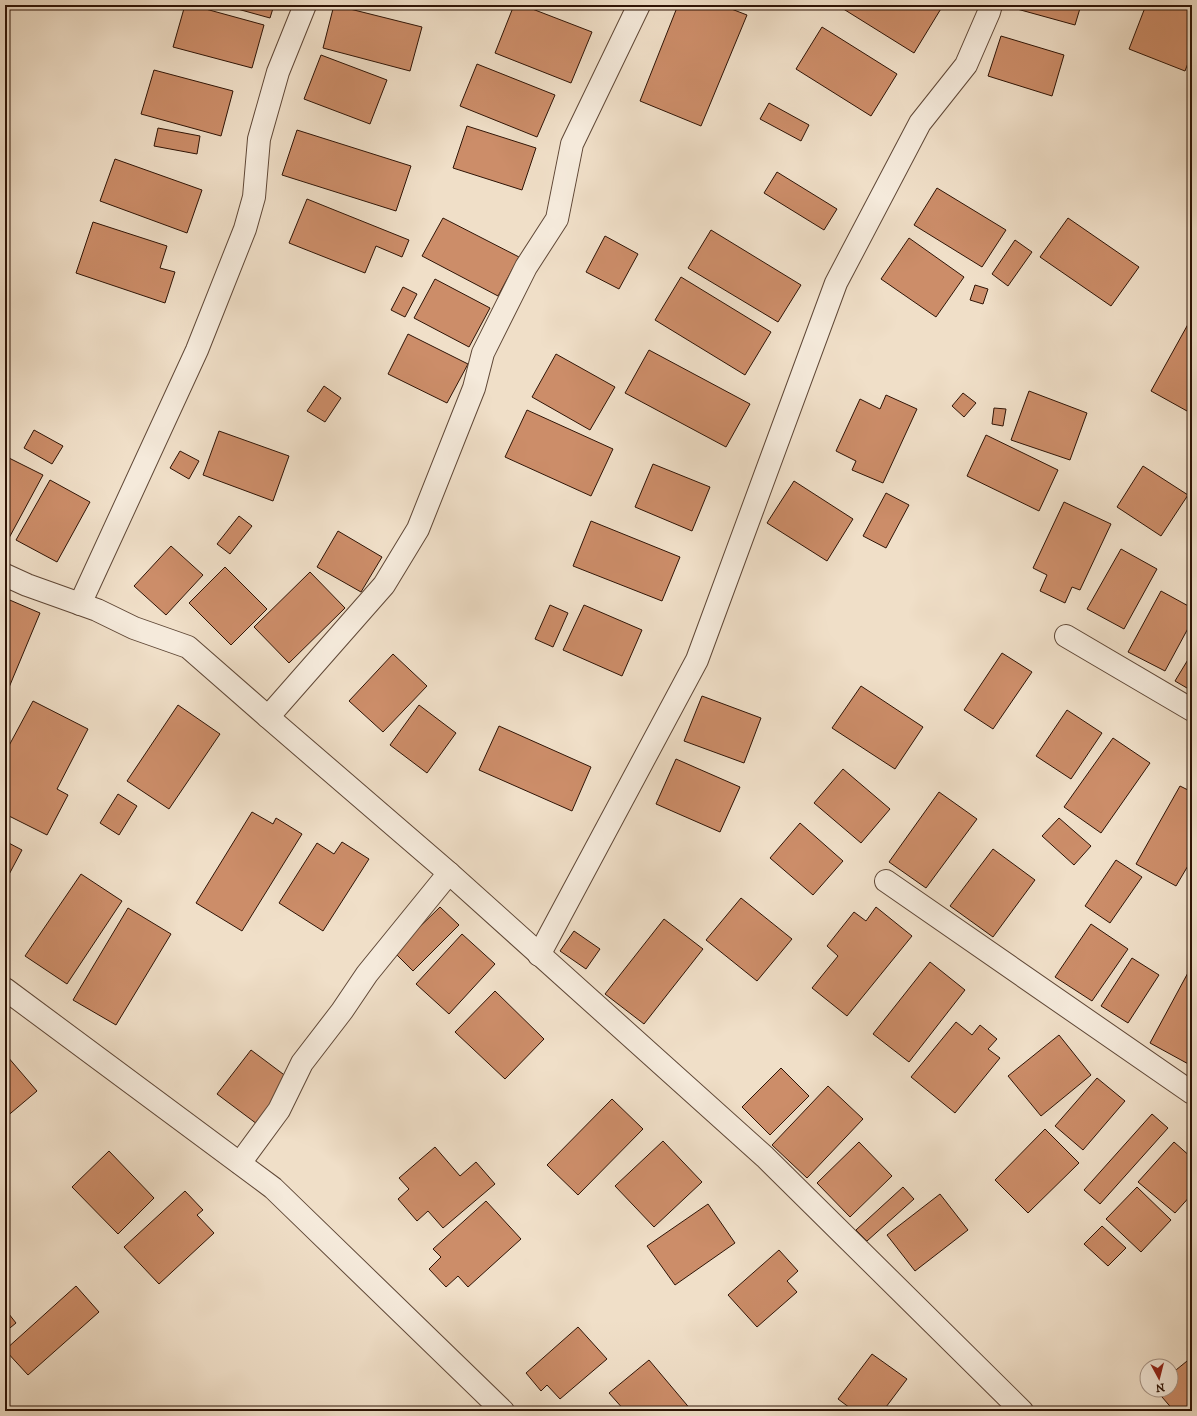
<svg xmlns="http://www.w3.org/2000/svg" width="1197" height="1416" font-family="'IM FELL DW Pica',serif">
<rect width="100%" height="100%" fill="#f0dfc8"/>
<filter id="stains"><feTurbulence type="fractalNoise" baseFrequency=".005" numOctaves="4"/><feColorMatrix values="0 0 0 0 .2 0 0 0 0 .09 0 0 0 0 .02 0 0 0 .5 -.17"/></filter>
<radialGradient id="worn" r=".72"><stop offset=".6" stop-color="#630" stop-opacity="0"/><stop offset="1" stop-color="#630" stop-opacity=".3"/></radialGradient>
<g fill="#cc8d69" stroke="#2f1406">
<path d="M185,5H191L264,25L252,68L173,47Z"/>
<path d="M223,5H274L270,18Z"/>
<path d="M334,5L422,27L410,71L323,48Z"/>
<path d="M514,5H522L592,32L571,83L495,53Z"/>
<path d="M678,5H721L747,15L701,126L640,101Z"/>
<path d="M837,5H939L942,7L914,53Z"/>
<path d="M1018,5H1081L1075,25L1017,9Z"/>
<path d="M1146,5H1192V53L1185,71L1129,49Z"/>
<path d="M822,27L897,74L871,116L796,69Z"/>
<path d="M1001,36L1064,55L1052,96L988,76Z"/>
<path d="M321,55L387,80L370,124L304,99Z"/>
<path d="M477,64L555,95L537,137L460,106Z"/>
<path d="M154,70L233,91L221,136L141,114Z"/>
<path d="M769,103L809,125L801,141L760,119Z"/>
<path d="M467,126L536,148L522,190L453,168Z"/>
<path d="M158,128L200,136L197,154L154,146Z"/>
<path d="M297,130L411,166L396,211L282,175Z"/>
<path d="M115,159L202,190L187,233L100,201Z"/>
<path d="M777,172L837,209L824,230L764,193Z"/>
<path d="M937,188L1006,230L982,267L914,225Z"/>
<path d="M307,199L409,240L402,257L376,246L365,273L289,243Z"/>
<path d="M443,218L519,257L498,296L422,256Z"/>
<path d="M1068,218L1139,267L1111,306L1040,257Z"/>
<path d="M93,222L167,246L160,268L175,272L165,303L76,273Z"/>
<path d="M711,230L801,285L778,322L688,268Z"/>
<path d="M605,236L638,254L619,289L586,272Z"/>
<path d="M909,238L964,277L936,317L881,279Z"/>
<path d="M1015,240L1032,252L1008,286L992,274Z"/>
<path d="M681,277L771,332L745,375L655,320Z"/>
<path d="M435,279L490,308L469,347L414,318Z"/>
<path d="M975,285L988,289L983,304L970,300Z"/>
<path d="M403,287L417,294L405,317L391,310Z"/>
<path d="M1192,317V403L1187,411L1151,391Z"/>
<path d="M408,334L468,364L447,403L388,374Z"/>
<path d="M649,350L750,404L726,447L625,393Z"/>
<path d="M556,354L615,387L590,430L532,397Z"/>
<path d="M324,386L341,398L325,422L307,411Z"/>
<path d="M1029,391L1087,413L1070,460L1011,440Z"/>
<path d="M963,393L976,403L964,417L952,406Z"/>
<path d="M886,395L917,409L883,483L852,470L856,461L836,451L860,399L880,409Z"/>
<path d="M994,408L1006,409L1003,426L992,424Z"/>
<path d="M527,410L613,449L591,496L505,457Z"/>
<path d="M34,430L63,446L52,464L24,448Z"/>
<path d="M219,431L289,456L273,501L203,475Z"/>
<path d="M986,435L1058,470L1039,511L967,476Z"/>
<path d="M180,451L199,461L189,479L170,468Z"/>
<path d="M5,456L43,475L9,538L5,536Z"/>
<path d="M653,464L710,487L692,531L635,507Z"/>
<path d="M1143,466L1188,495L1161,536L1117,507Z"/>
<path d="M50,480L90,502L57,562L16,540Z"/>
<path d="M794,481L853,519L827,561L767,523Z"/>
<path d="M886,493L909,505L886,548L863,536Z"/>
<path d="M1064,502L1111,524L1080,590L1072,587L1065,603L1040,591L1047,575L1033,568Z"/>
<path d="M239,516L252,526L230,554L217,544Z"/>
<path d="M591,521L680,557L662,601L573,566Z"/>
<path d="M338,531L382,557L361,592L317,567Z"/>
<path d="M171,546L203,575L166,615L134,586Z"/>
<path d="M1121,549L1157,569L1124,629L1087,609Z"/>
<path d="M225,567L267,609L231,645L189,603Z"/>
<path d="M310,572L345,608L289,663L254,627Z"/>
<path d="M1161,591L1192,608V621L1165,671L1128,652Z"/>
<path d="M5,598L40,613L5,697Z"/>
<path d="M550,605L568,613L553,647L535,639Z"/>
<path d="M584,605L642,630L622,676L563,650Z"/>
<path d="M1002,653L1032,672L993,729L964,710Z"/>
<path d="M1192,653V691L1175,681Z"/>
<path d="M393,654L427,686L383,732L349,701Z"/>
<path d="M861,686L923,727L895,769L832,728Z"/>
<path d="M702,696L761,718L744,763L684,741Z"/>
<path d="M33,701L88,729L57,789L68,795L47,835L5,814V753Z"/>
<path d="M178,705L220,734L169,809L127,781Z"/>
<path d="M419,705L456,733L427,773L390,745Z"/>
<path d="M1067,710L1102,733L1071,779L1036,756Z"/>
<path d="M499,726L591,767L572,811L479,770Z"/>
<path d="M1113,738L1150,763L1101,833L1064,807Z"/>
<path d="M676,759L740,787L720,832L656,804Z"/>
<path d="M843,769L890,809L861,843L814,803Z"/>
<path d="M1180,786L1192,792V859L1176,886L1136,864Z"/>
<path d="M939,792L977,819L926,888L889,862Z"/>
<path d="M118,794L137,806L119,835L100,823Z"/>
<path d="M252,812L273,824L276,818L302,834L242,931L196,903Z"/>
<path d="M1059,818L1091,846L1074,865L1042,836Z"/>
<path d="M800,823L843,861L813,895L770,858Z"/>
<path d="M5,841L22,850L5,882Z"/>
<path d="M342,842L369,859L323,931L279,903L317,843L334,854Z"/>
<path d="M993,849L1035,880L993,937L950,906Z"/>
<path d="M1116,860L1142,877L1110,923L1085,906Z"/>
<path d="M81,874L122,901L67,984L25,956Z"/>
<path d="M741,898L792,939L757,981L706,940Z"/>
<path d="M440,907L459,925L413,971L394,952Z"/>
<path d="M876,907L912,936L847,1016L812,988L838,956L827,946L854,912L866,921Z"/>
<path d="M128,908L171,934L116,1025L73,1000Z"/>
<path d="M664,919L703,949L644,1024L605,994Z"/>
<path d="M1091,924L1128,949L1092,1001L1055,977Z"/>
<path d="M574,931L600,949L586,969L560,951Z"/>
<path d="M462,934L495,964L449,1014L416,984Z"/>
<path d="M1132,958L1159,975L1128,1023L1101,1006Z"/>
<path d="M930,962L965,990L909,1062L873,1034Z"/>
<path d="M1190,969L1192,970V1066L1150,1043Z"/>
<path d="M495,991L544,1039L505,1079L455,1032Z"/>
<path d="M956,1022L972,1035L980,1025L997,1039L988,1049L1000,1058L955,1113L911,1077Z"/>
<path d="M1059,1035L1091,1075L1041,1116L1008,1076Z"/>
<path d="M251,1050L291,1080L257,1124L217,1094Z"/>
<path d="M7,1056L37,1091L5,1118V1057Z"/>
<path d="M781,1068L809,1096L770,1135L742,1107Z"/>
<path d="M1097,1078L1125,1101L1083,1150L1055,1126Z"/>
<path d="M828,1086L863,1119L807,1178L772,1145Z"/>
<path d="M612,1099L643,1129L578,1195L547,1165Z"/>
<path d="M1152,1114L1168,1128L1100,1204L1084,1190Z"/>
<path d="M1045,1129L1079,1163L1028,1213L995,1180Z"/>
<path d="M663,1141L702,1182L654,1227L615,1186Z"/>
<path d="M859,1142L892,1176L850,1217L817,1183Z"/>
<path d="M1174,1142L1192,1158V1194L1175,1213L1138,1182Z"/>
<path d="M435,1147L460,1176L476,1162L495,1184L443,1228L428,1211L417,1221L398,1199L409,1189L399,1178Z"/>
<path d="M109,1151L154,1198L118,1234L72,1187Z"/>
<path d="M903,1187L914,1199L867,1241L856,1230Z"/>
<path d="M1137,1187L1171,1220L1141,1252L1106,1219Z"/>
<path d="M185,1191L203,1210L197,1215L214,1233L159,1284L124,1247Z"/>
<path d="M940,1194L968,1230L915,1271L887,1235Z"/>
<path d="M486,1201L521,1239L468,1287L458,1276L446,1287L429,1269L441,1257L433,1249Z"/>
<path d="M708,1204L735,1243L675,1285L647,1246Z"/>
<path d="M1102,1226L1126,1248L1108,1266L1084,1244Z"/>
<path d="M779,1250L798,1271L787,1281L797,1292L757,1327L728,1295Z"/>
<path d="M76,1286L99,1312L28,1375L5,1350Z"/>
<path d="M5,1309L16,1323L5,1332Z"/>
<path d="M578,1327L607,1359L560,1399L547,1385L541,1391L526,1373Z"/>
<path d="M872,1354L907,1379L883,1411H854L838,1399Z"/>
<path d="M1192,1357V1410L1191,1411H1174L1156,1390H1171V1374Z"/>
<path d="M649,1360L692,1411H625L609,1393Z"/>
</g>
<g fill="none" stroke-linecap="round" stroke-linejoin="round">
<g stroke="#5f4736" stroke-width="24">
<g id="minor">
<path d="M5,575L27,585L97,610L134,628L188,647L268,717L449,873L765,1157L1022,1411"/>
<path d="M80,604L197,350L245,229L254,197L259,139L278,72L305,5"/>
<path d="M1066,636L1192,710"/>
<path d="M268,717L384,585L418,529L474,388L483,353L526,267L557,219L572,144L639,5"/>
<path d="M886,881L1192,1093"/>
<path d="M539,955L697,660L836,283L920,123L966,65L989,12L991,5"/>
<path d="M5,989L273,1188L503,1411"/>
<path d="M240,1163L279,1110L302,1063L342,1011L367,974L449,873"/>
</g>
</g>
<use href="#minor" stroke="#f5eadb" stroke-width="22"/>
</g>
<rect width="1197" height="1416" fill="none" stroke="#f0dfc8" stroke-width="20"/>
<rect x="6" y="6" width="1185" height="1404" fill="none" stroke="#2f1406" stroke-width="2"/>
<rect x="10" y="10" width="1177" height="1396" fill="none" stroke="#2f1406"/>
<g transform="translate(1159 1378) rotate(173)"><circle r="19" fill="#f5eadb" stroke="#a69486"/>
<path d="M0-3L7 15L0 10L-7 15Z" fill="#8f2418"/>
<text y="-6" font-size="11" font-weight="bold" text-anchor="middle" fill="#2f1406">N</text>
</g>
<rect width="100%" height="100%" filter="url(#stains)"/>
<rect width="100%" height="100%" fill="url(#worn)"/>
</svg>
